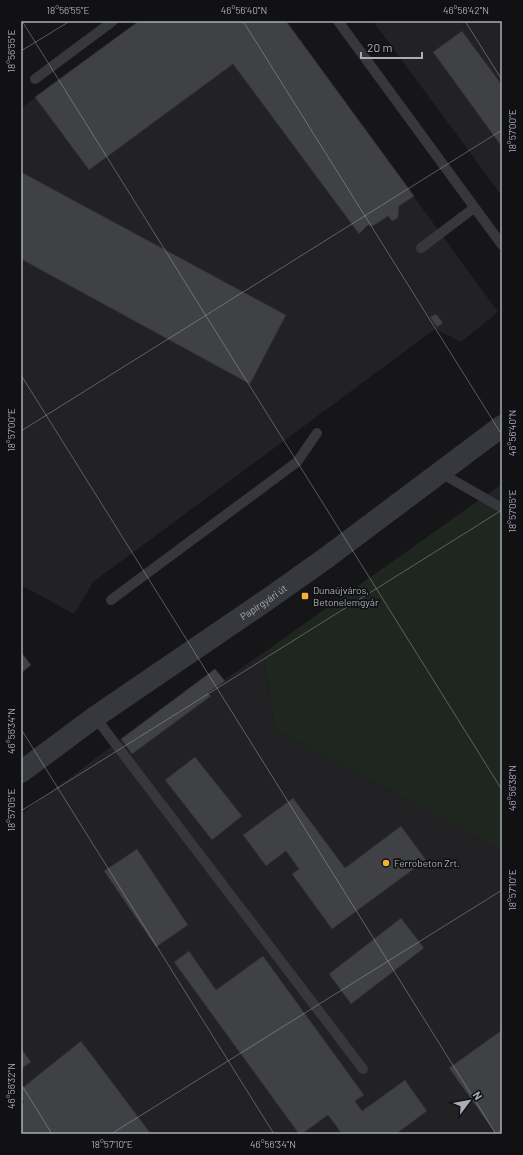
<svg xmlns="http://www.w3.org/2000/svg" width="523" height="1155" font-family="Barlow,sans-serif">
<rect width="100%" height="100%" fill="#161618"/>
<g fill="#222225">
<path d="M140,21H286L498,312L461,342L435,329L93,582L74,614L21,585V108Z"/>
<path d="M373,21H502V196Z"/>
<path d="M263,653L275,729L502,851V1134H21V814L215,669L224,680Z"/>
</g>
<path fill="#1e261f" d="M502,484V851L275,729L263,653Z"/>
<g fill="#404145" stroke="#303034">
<path d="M139,21H286L414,196L399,206L398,218L392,221L388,216L373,226L368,225L359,234L233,64L89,170L35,97Z"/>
<path d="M462,31L502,85V147L433,52Z"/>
<path d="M21,172L286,315L250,384L21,259Z"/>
<path d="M436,314L443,323L437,327L430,317Z"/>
<path d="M21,652L31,665L21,673Z"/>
<path d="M215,669L225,681L208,693L211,696L132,754L121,739Z"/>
<path d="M195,757L242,816L212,840L165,780Z"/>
<path d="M293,798L345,868L401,826L426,860L332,929L292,874L299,869L286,851L266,866L243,835Z"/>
<path d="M137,849L188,925L156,947L104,871Z"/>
<path d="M401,918L424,948L351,1004L329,974Z"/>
<path d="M189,951L216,990L263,956L364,1095L355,1101L362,1111L405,1080L427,1111L396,1134H342L328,1115L302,1134H299L174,962Z"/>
<path d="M502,1030V1134H496L449,1068Z"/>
<path d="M81,1041L151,1134H21V1104L24,1102L21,1098V1089Z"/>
<path d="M21,1048L31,1062L21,1069Z"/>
</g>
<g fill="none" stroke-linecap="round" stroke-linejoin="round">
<g stroke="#37383d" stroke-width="10">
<path d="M338,21L502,245"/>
<path d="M35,79L113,21"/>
<path d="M421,248L474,208"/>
<path d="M439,472L502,508"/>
<path d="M111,600L297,462L317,433"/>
<path d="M95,717L363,1069"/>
</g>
<path stroke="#37383d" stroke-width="22" id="s1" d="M21,772L95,717L271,597L326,558L502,426"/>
</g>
<path fill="none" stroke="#a8adb8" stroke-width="1" stroke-opacity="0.45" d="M22,21L502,790M243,21L502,435M465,21L502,80M21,51L70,21M21,375L496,1134M21,431L502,130M21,729L274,1134M21,811L502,510M21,1084L52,1134M111,1134L502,890"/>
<g fill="#f2b134" stroke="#111113" stroke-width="1.5">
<rect x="301" y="592" width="8" height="8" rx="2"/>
<circle cx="386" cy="863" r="4"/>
</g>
<g text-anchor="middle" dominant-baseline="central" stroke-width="3.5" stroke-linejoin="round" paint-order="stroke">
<g font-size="10" fill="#a8adb8" stroke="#111113" text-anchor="start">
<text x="313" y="590">Dunaújváros,<tspan x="313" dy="12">Betonelemgyár</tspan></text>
<text x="394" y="863">Ferrobeton Zrt.</text>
</g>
<g font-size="10" fill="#a8adb8" stroke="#111113">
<text stroke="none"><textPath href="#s1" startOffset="296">Papírgyári út</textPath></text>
</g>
</g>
<rect width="523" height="1155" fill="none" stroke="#111113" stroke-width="44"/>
<g transform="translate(469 1101) rotate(58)" stroke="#111113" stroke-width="3" paint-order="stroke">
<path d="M0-3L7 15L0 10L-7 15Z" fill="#a8adb8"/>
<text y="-6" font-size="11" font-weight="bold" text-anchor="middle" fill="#a8adb8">N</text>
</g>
<path d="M361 52v6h61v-6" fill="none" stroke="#a8adb8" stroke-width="2"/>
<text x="367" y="52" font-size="12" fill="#a8adb8" stroke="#111113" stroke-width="3" paint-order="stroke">20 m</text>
<rect x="22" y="22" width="479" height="1111" fill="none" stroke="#a8adb8" stroke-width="1.5"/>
<g font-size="10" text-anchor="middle" fill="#a8adb8">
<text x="68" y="14">18°56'55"E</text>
<text x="244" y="14">46°56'40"N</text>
<text x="466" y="14">46°56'42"N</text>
<text transform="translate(11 51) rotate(-90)" y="4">18°56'55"E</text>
<text transform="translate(512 131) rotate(-90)" y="4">18°57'00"E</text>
<text transform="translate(11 430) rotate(-90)" y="4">18°57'00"E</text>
<text transform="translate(512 433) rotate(-90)" y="4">46°56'40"N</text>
<text transform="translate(512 511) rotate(-90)" y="4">18°57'05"E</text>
<text transform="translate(11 731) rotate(-90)" y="4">46°56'34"N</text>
<text transform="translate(512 788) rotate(-90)" y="4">46°56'38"N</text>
<text transform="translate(11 810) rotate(-90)" y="4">18°57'05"E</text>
<text transform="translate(512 890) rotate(-90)" y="4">18°57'10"E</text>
<text transform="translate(11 1086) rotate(-90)" y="4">46°56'32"N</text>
<text x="112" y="1148">18°57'10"E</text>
<text x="273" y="1148">46°56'34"N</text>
</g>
</svg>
